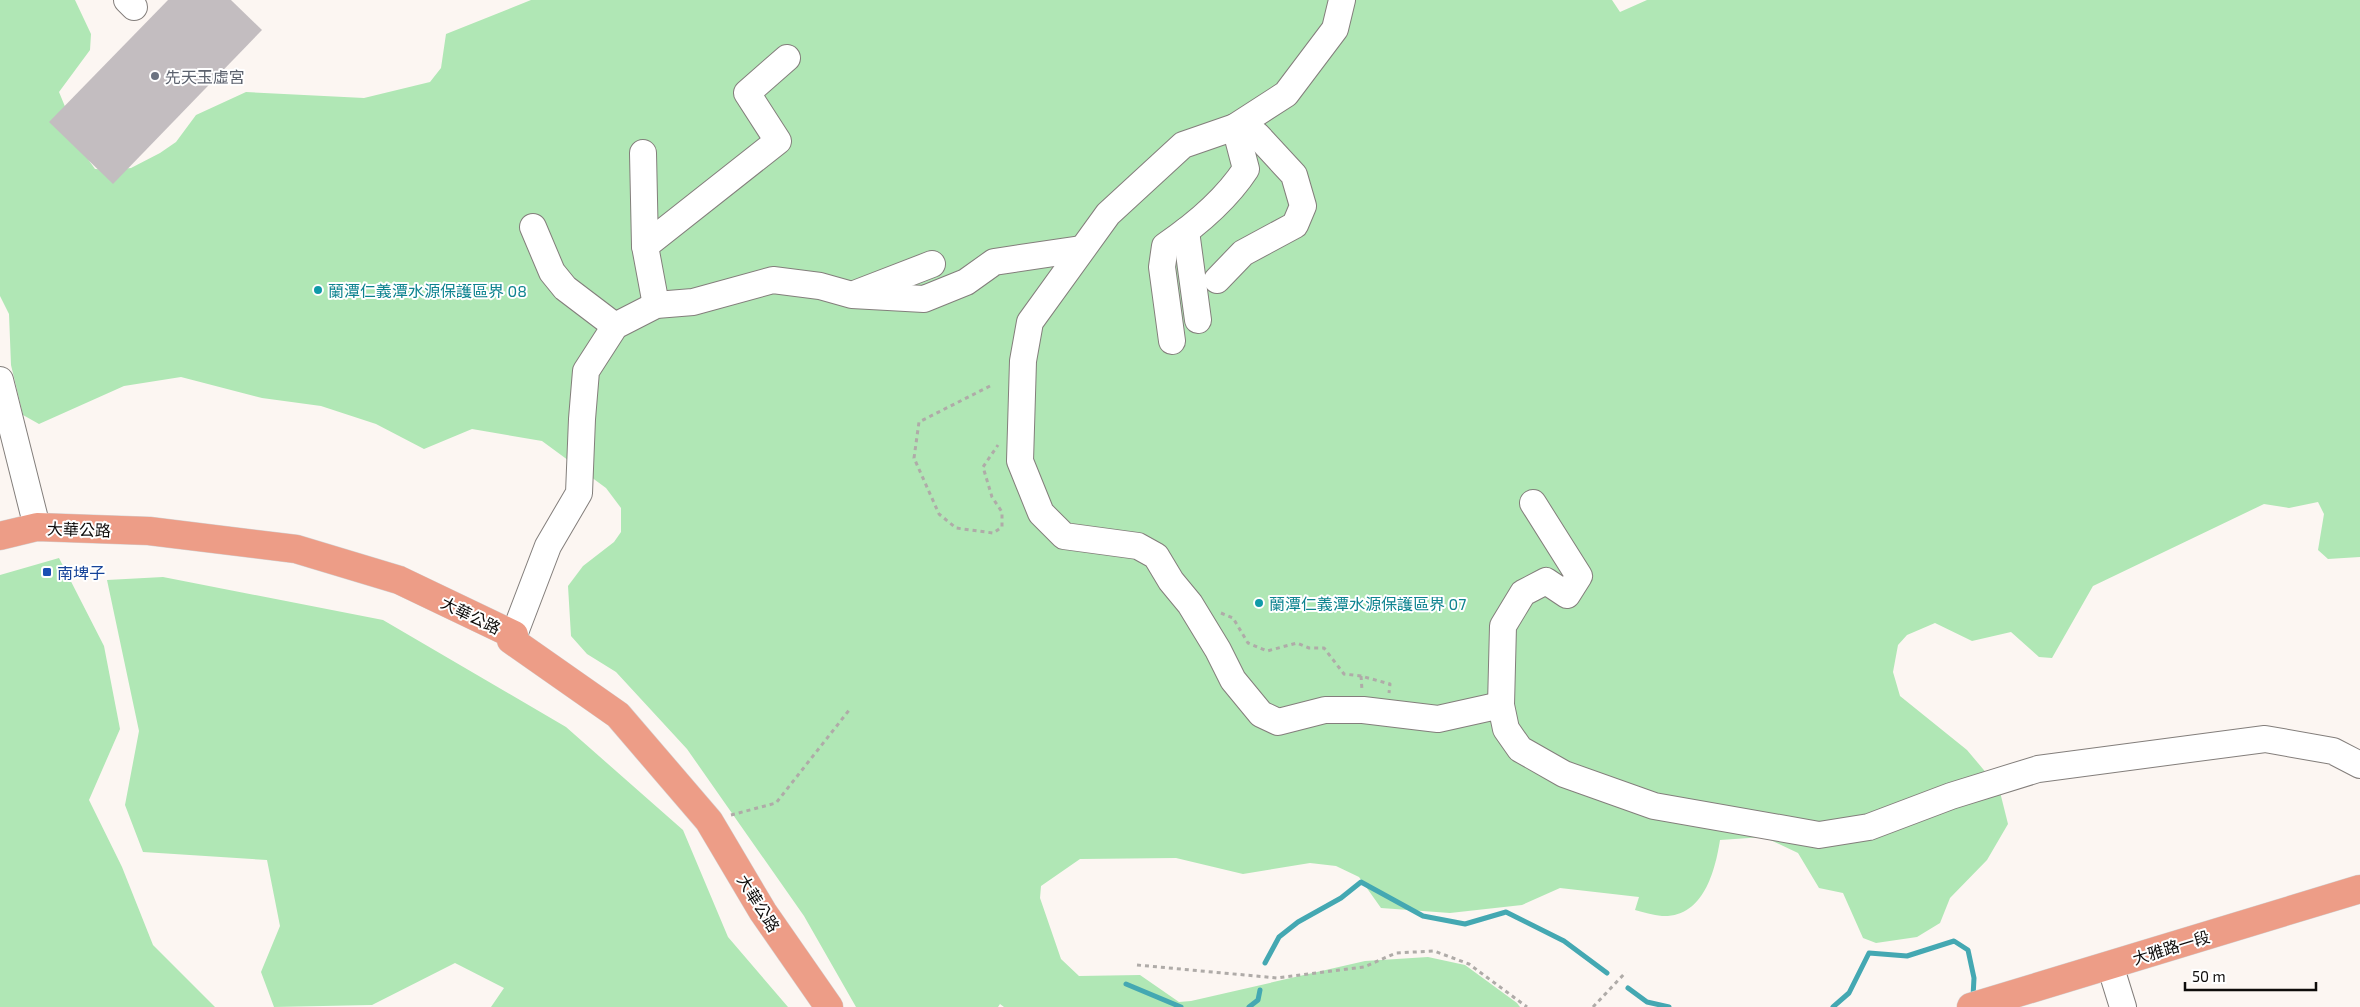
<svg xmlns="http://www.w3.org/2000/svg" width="2360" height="1007" font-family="'Exo 2','Noto Sans TC',sans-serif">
<rect width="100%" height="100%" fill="#fcf6f2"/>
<g fill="#b0e7b5">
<path d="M0,0H75L91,34L90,50L59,92L85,155L95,169L112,170L131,168L160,153L176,142L196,115L246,92L364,98L430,82L441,68L446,34L531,0H1612L1620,12L1647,0H2360V557L2328,559L2318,550L2324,514L2318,502L2289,508L2264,504L2093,586L2052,658L2039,657L2011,632L1972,641L1935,623L1907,635L1898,645L1893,672L1900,696L1967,750L1999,788L2008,824L1987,860L1950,898L1940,923L1917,937L1876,943L1863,938L1843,893L1819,888L1798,853L1764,837L1720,840C1715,872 1703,918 1662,916C1653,915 1643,912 1635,910L1639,897L1560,888L1522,905L1450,913L1381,908L1359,877L1336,866L1310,863L1243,874L1176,858L1080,859L1041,886L1040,898L1061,959L1079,976L1140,975L1179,1002L1191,1001L1365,961L1428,957L1465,965L1517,1003L1520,1007H1004L1000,1004L998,1007H856L804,916L687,749L616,672L587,654L571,636L568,586L583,566L614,542L621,532V508L606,488L542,441L472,429L424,449L376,424L321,406L262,398L181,377L124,386L39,424L23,415L11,365L9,314L0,296Z"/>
<path d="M59,558L104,646L120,729L89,800L122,867L153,945L215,1007H0V575Z"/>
<path d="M163,577L383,620L566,727L683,830L728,937L788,1007H491L504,988L455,963L372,1005L274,1007L261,972L280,926L267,860L143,852L125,805L139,731L107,580Z"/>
</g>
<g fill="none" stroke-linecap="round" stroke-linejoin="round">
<g stroke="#44a8b2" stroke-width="5">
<path d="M1265,963L1279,937L1298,922L1341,898L1361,882L1423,916L1465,924L1506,912L1564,941L1607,973"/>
<path d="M1126,984L1181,1007"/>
<path d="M1628,988L1647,1002L1669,1007"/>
<path d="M1249,1007L1258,1000L1260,990"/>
<path d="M1833,1007L1849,993L1869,953L1907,956L1954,941L1968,950L1974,978L1973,997"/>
</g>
</g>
<path fill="#c3bdc0" d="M168,0H231L262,30L113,184L49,122Z"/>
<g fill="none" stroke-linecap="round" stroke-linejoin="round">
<g stroke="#837e7b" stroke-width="28">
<g id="minor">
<path d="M127,0L134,7"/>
<path d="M1342,0L1335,29L1286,94L1235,127L1183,145L1108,214L1030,322L1023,361L1020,461L1041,513L1064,536L1138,546L1156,556L1171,581L1190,604L1218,650L1233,680L1261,714L1278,722L1325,710H1363L1438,719L1501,705L1506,729L1520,749L1564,774L1654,806L1819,835L1869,827L1951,796L2038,769L2265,739L2333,751L2360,765"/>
<path d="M643,153L645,246"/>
<path d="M533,227L552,272L565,288L615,326"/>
<path d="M1186,231L1198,320"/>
<path d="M1217,280L1243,253L1295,225L1303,206L1294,175L1257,135L1235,127"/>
<path d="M857,293L932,264"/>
<path d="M656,305L645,246L778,141L747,93L787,58"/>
<path d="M1172,341L1162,267L1165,246C1196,225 1225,201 1246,169L1235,127"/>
<path d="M0,380L37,527"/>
<path d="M514,635L548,546L579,493L582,419L586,371L615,326L656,305L693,302L773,280L820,286L852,295L924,299L966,282L994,262L1081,249"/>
<path d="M1501,705L1503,626L1523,593L1546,581L1567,595L1579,576L1533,503"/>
<path d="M2110,965L2123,1007"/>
</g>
</g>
<g stroke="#d4d3d3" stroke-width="29">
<g id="major">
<path d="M0,536L37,527L149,531L296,549L399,580L514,635L511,640L618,715L709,821L763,912L829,1007"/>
<path d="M1971,1007L2360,889"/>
</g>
</g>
<g stroke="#afaba8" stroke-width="3" stroke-dasharray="4 4" stroke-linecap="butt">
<path d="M990,386L919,422L914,458L939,514L956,528L993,533L1002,527V512L992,497L983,467L998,445"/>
<path d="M1221,613L1233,618L1248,643L1267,651L1297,643L1309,648H1324L1344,674L1361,676L1390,684L1389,693"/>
<path d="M1361,676L1362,690"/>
<path d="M731,815L776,803L850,709"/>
<path d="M1137,965L1277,978L1364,967L1396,953L1434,951L1469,964L1527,1007"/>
<path d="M1593,1007L1626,972"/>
</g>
<use href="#minor" stroke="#fff" stroke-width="26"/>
<use href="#major" stroke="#ed9d87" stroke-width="28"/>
</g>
<circle fill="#6b7280" stroke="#fff" stroke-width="2" cx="155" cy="76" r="5"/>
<g fill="#0f9aa8" stroke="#fff" stroke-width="2">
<circle cx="318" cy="290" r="5"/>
<circle cx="1259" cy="603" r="5"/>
</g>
<rect fill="#1a4fb4" stroke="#fff" stroke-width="2" x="42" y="567" width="10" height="10" rx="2.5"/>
<g text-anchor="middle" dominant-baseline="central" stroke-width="4" stroke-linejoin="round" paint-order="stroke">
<g font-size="16" fill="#5b616d" stroke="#fff" text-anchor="start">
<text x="165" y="76">先天玉虛宮</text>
</g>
<g font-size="16" fill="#0d838f" stroke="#fff" text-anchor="start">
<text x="328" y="290">蘭潭仁義潭水源保護區界 08</text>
<text x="1269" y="603">蘭潭仁義潭水源保護區界 07</text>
</g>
<g font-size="16" fill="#0e0c0b" stroke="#fff">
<text transform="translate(79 529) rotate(2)">大華公路</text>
<text transform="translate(471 615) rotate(26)">大華公路</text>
<text transform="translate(759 903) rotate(58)">大華公路</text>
<text transform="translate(2171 947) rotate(-17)">大雅路一段</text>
</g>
<g font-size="16" fill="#164399" stroke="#fff" text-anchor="start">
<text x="57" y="572">南埤子</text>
</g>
</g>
<path d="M2185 982v8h131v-8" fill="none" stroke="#0e0c0b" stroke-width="2.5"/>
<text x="2192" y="982" font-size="15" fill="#0e0c0b" stroke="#ffffff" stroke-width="4" paint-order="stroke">50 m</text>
</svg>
